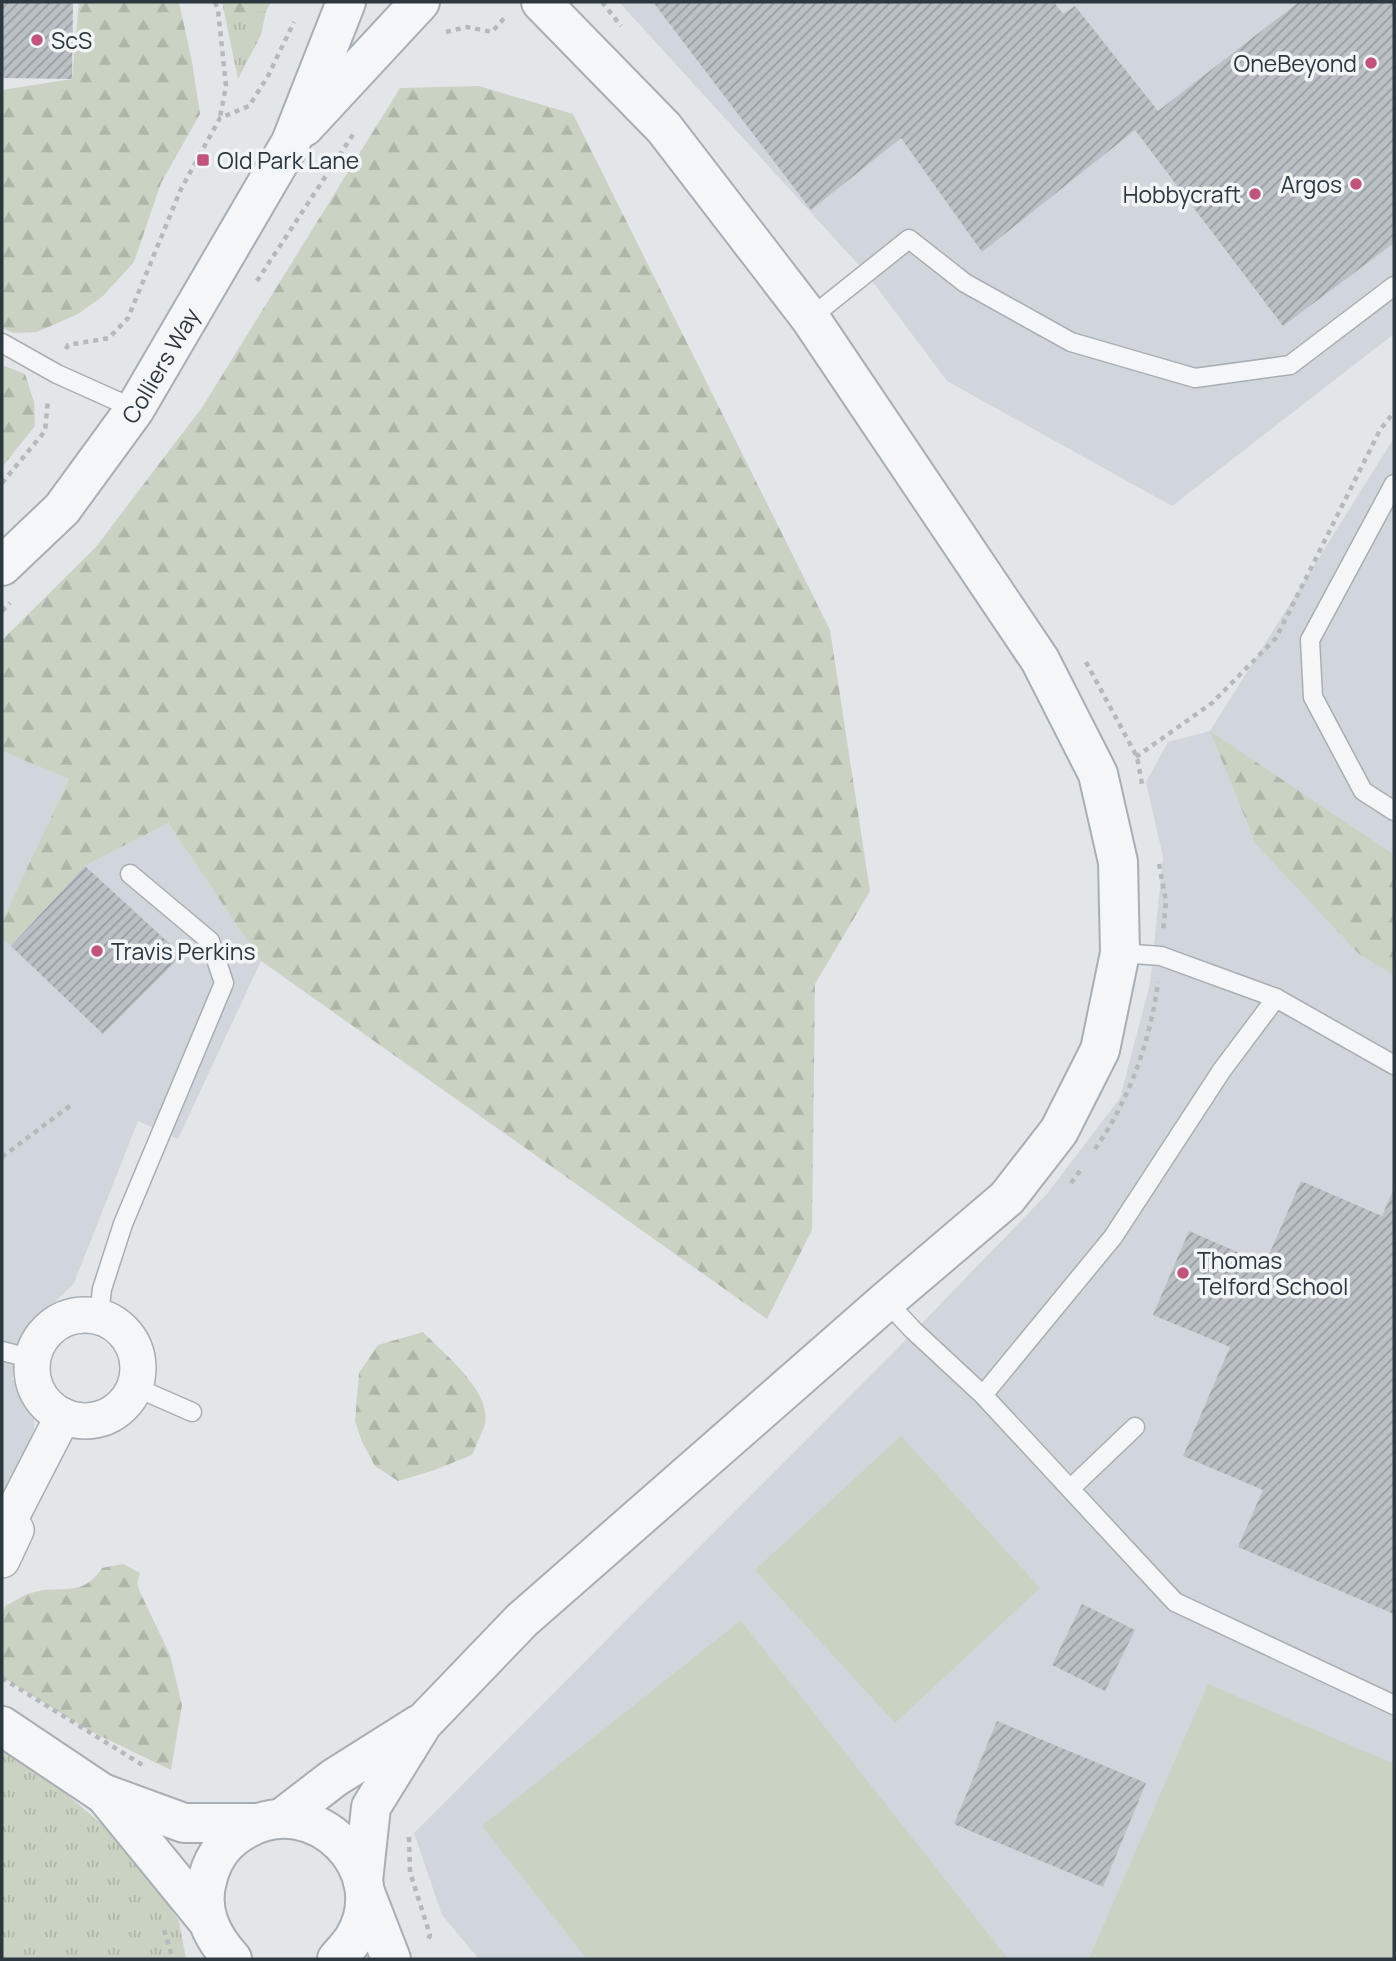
<svg xmlns="http://www.w3.org/2000/svg" width="1396" height="1961" font-family="Manrope,sans-serif">
<defs>
<pattern id="grass-tufts" width="24" height="20" patternUnits="userSpaceOnUse" patternTransform="scale(1.75)"><rect width="24" height="20" fill="#cad2c4"/><path d="M3 7l-1-3M5 7V3M7 7l1-3M15 17l-1-3M17 17v-4M19 17l1-3" fill="none" stroke="#aeb5a9"/></pattern>
<pattern id="forest-firs" width="22" height="20" patternUnits="userSpaceOnUse" patternTransform="scale(1.75)"><rect width="22" height="20" fill="#cad2c4"/><path d="M5 1l3.5 6h-7zM16 11l3.5 6h-7z" fill="#aeb5a9"/></pattern>
<pattern id="building-hatch" width="6" height="6" patternUnits="userSpaceOnUse" patternTransform="scale(1.75)"><rect width="6" height="6" fill="#bac0c5"/><path d="M-1 1l2-2M0 6l6-6M5 7l2-2" fill="none" stroke="#979da1"/></pattern>
</defs>
<rect width="100%" height="100%" fill="#e2e6e9"/>
<g fill="#d0d6db">
<path d="M619,2H1394V334L1172,506L947,381L866,273Z"/>
<path d="M1394,438V1959H479L442,1915L414,1833L894,1352L1047,1194L1120,1098L1150,984L1163,857L1146,782L1168,742L1210,731Z"/>
<path d="M2,751L69,779L2,921Z"/>
<path d="M168,823L261,961L178,1139L138,1121L74,1283L32,1325L12,1379L27,1389L35,1406L34,1430L2,1502V939L11,946L85,866Z"/>
</g>
<g fill="url(#grass-tufts)">
<path d="M222,2H271L266,11L261,35L238,79Z"/>
<path d="M2,1751L48,1779L109,1830L156,1887L179,1921L186,1959H2Z"/>
</g>
<g fill="url(#forest-firs)">
<path d="M79,2H179L192,62L200,114L161,183L134,262L103,296L78,314L37,332L14,333L2,328V90L72,79Z"/>
<path d="M222,2H271L266,11L227,16Z"/>
<path d="M479,86L573,114L830,630L870,891L815,984L812,1230L767,1319L261,961L168,823L85,866L11,946L2,939V921L69,779L2,751V640L96,547L203,406L400,88Z"/>
<path d="M2,365L25,374L34,402L35,426L2,467Z"/>
<path d="M1210,731L1394,855V975L1359,954L1256,844Z"/>
<path d="M423,1332C443,1353 492,1391 485,1424C482,1434 476,1445 472,1455L432,1471L398,1481L375,1466L362,1442L355,1421L359,1373L378,1345Z"/>
<path d="M123,1564L140,1573L137,1583L140,1592L170,1655L182,1705L171,1770L88,1730L2,1677V1615L6,1605C15,1602 22,1595 31,1593C61,1583 81,1600 102,1568Z"/>
</g>
<g fill="#cad2c4">
<path d="M901,1436L1040,1588L895,1723L755,1570Z"/>
<path d="M740,1621H741L1008,1959H587L482,1826Z"/>
<path d="M1208,1684L1394,1764V1959H1089Z"/>
</g>
<g fill="url(#building-hatch)">
<path d="M2,2H73L72,79L2,78Z"/>
<path d="M653,2H1054L1063,14L1075,6L1158,111L1299,2H1394V243L1283,326L1135,130L982,252L901,138L811,210Z"/>
<path d="M85,866L182,955L103,1034L11,946Z"/>
<path d="M1301,1181L1382,1216L1394,1188V1614L1238,1547L1263,1490L1183,1456L1230,1347L1153,1315L1189,1231L1265,1264Z"/>
<path d="M1082,1604L1135,1630L1105,1691L1052,1665Z"/>
<path d="M997,1721L1146,1783L1103,1887L954,1824Z"/>
</g>
<g fill="none" stroke-linecap="round" stroke-linejoin="round">
<g stroke="#a8aeb3" stroke-width="21">
<g id="service">
<path d="M810,318L909,239L965,283L1071,342L1195,378L1290,365L1394,286"/>
<path d="M2,343L57,374L135,409"/>
<path d="M1394,484L1310,640L1313,697L1363,791L1394,811"/>
<path d="M1120,953L1161,956L1276,998L1394,1065"/>
<path d="M886,1301L913,1330L983,1395L1175,1602L1394,1705"/>
<path d="M99,1316L102,1289L123,1224L224,983L210,941L130,874"/>
<path d="M2,1351L33,1359"/>
<path d="M135,1387L192,1412"/>
<path d="M983,1395L1113,1237L1222,1070L1276,998"/>
<path d="M1071,1488L1135,1427"/>
</g>
</g>
<g stroke="#a8aeb3" stroke-width="38">
<g id="minor">
<circle cx="85" cy="1368" r="53"/>
<path d="M2,1526L10,1519L63,1416"/>
<path d="M2,1560L16,1530L10,1519"/>
</g>
</g>
<g stroke="#a8aeb3" stroke-width="42">
<g id="tertiary">
<path d="M304,127L420,2"/>
<path id="s1" d="M2,566L62,509L135,409L291,142L346,2"/>
<path d="M2,1726L102,1793L184,1823H257"/>
<path d="M104,1794L206,1919"/>
<path d="M282,1818L334,1778L418,1725"/>
<path d="M363,1881L371,1807L423,1723L522,1620L886,1301L1007,1198L1059,1131L1100,1050L1120,953L1118,862L1098,774L1040,660L810,318L664,128L541,2"/>
<path d="M365,1892L391,1959"/>
<path d="M232,1959C211,1936 198,1909 208,1877C214,1855 226,1840 246,1829C315,1790 395,1870 354,1938C349,1946 342,1953 337,1959"/>
</g>
</g>
<g stroke="#b4b9bd" stroke-width="4.5" stroke-dasharray="5 5" stroke-linecap="butt">
<path d="M215,2L218,10L226,86L220,117"/>
<path d="M602,2L621,26"/>
<path d="M446,32L467,27L492,32L507,15"/>
<path d="M257,281L354,133"/>
<path d="M66,349L68,345L109,338L128,318L181,189L220,118L249,106L268,76L294,22"/>
<path d="M2,483L45,431L48,400"/>
<path d="M2,611L10,603"/>
<path d="M1086,662L1137,757L1142,784"/>
<path d="M1136,757L1212,703L1276,638L1380,430L1394,412"/>
<path d="M1159,864L1166,901L1163,932"/>
<path d="M1095,1149C1129,1101 1151,1039 1158,982"/>
<path d="M2,1157L71,1105"/>
<path d="M1071,1183L1082,1168"/>
<path d="M2,1678L144,1766"/>
<path d="M409,1837L410,1872L430,1935L427,1943"/>
<path d="M164,1930L173,1959"/>
</g>
<use href="#service" stroke="#f4f6f8" stroke-width="18"/>
<use href="#minor" stroke="#f4f6f8" stroke-width="35"/>
<use href="#tertiary" stroke="#f4f6f8" stroke-width="38"/>
</g>
<g fill="#c1547c" stroke="#f1f5f6" stroke-width="2.5">
<circle cx="37" cy="40" r="7"/>
<circle cx="1371" cy="63" r="7"/>
<rect x="196" y="153" width="14" height="14" rx="3.5"/>
<circle cx="1356" cy="184" r="7"/>
<circle cx="1255" cy="194" r="7"/>
<circle cx="97" cy="951" r="7"/>
<circle cx="1183" cy="1273" r="7"/>
</g>
<g text-anchor="middle" dominant-baseline="central" stroke-width="7" stroke-linejoin="round" paint-order="stroke">
<g font-size="23" fill="#2c373f" stroke="#f1f5f6" text-anchor="start">
<text x="51" y="40">ScS</text>
<text x="1357" y="63" text-anchor="end">OneBeyond</text>
<text x="217" y="160">Old Park Lane</text>
<text x="1342" y="184" text-anchor="end">Argos</text>
<text x="1241" y="194" text-anchor="end">Hobbycraft</text>
<text x="111" y="951">Travis Perkins</text>
<text x="1197" y="1260">Thomas<tspan x="1197" dy="26">Telford School</tspan></text>
</g>
<g font-size="23" fill="#2c373f" stroke="#f1f5f6">
<text stroke="none"><textPath href="#s1" startOffset="257">Colliers Way</textPath></text>
</g>
</g>
<rect width="1396" height="1961" fill="none" stroke="#2c373f" stroke-width="7"/>
</svg>
